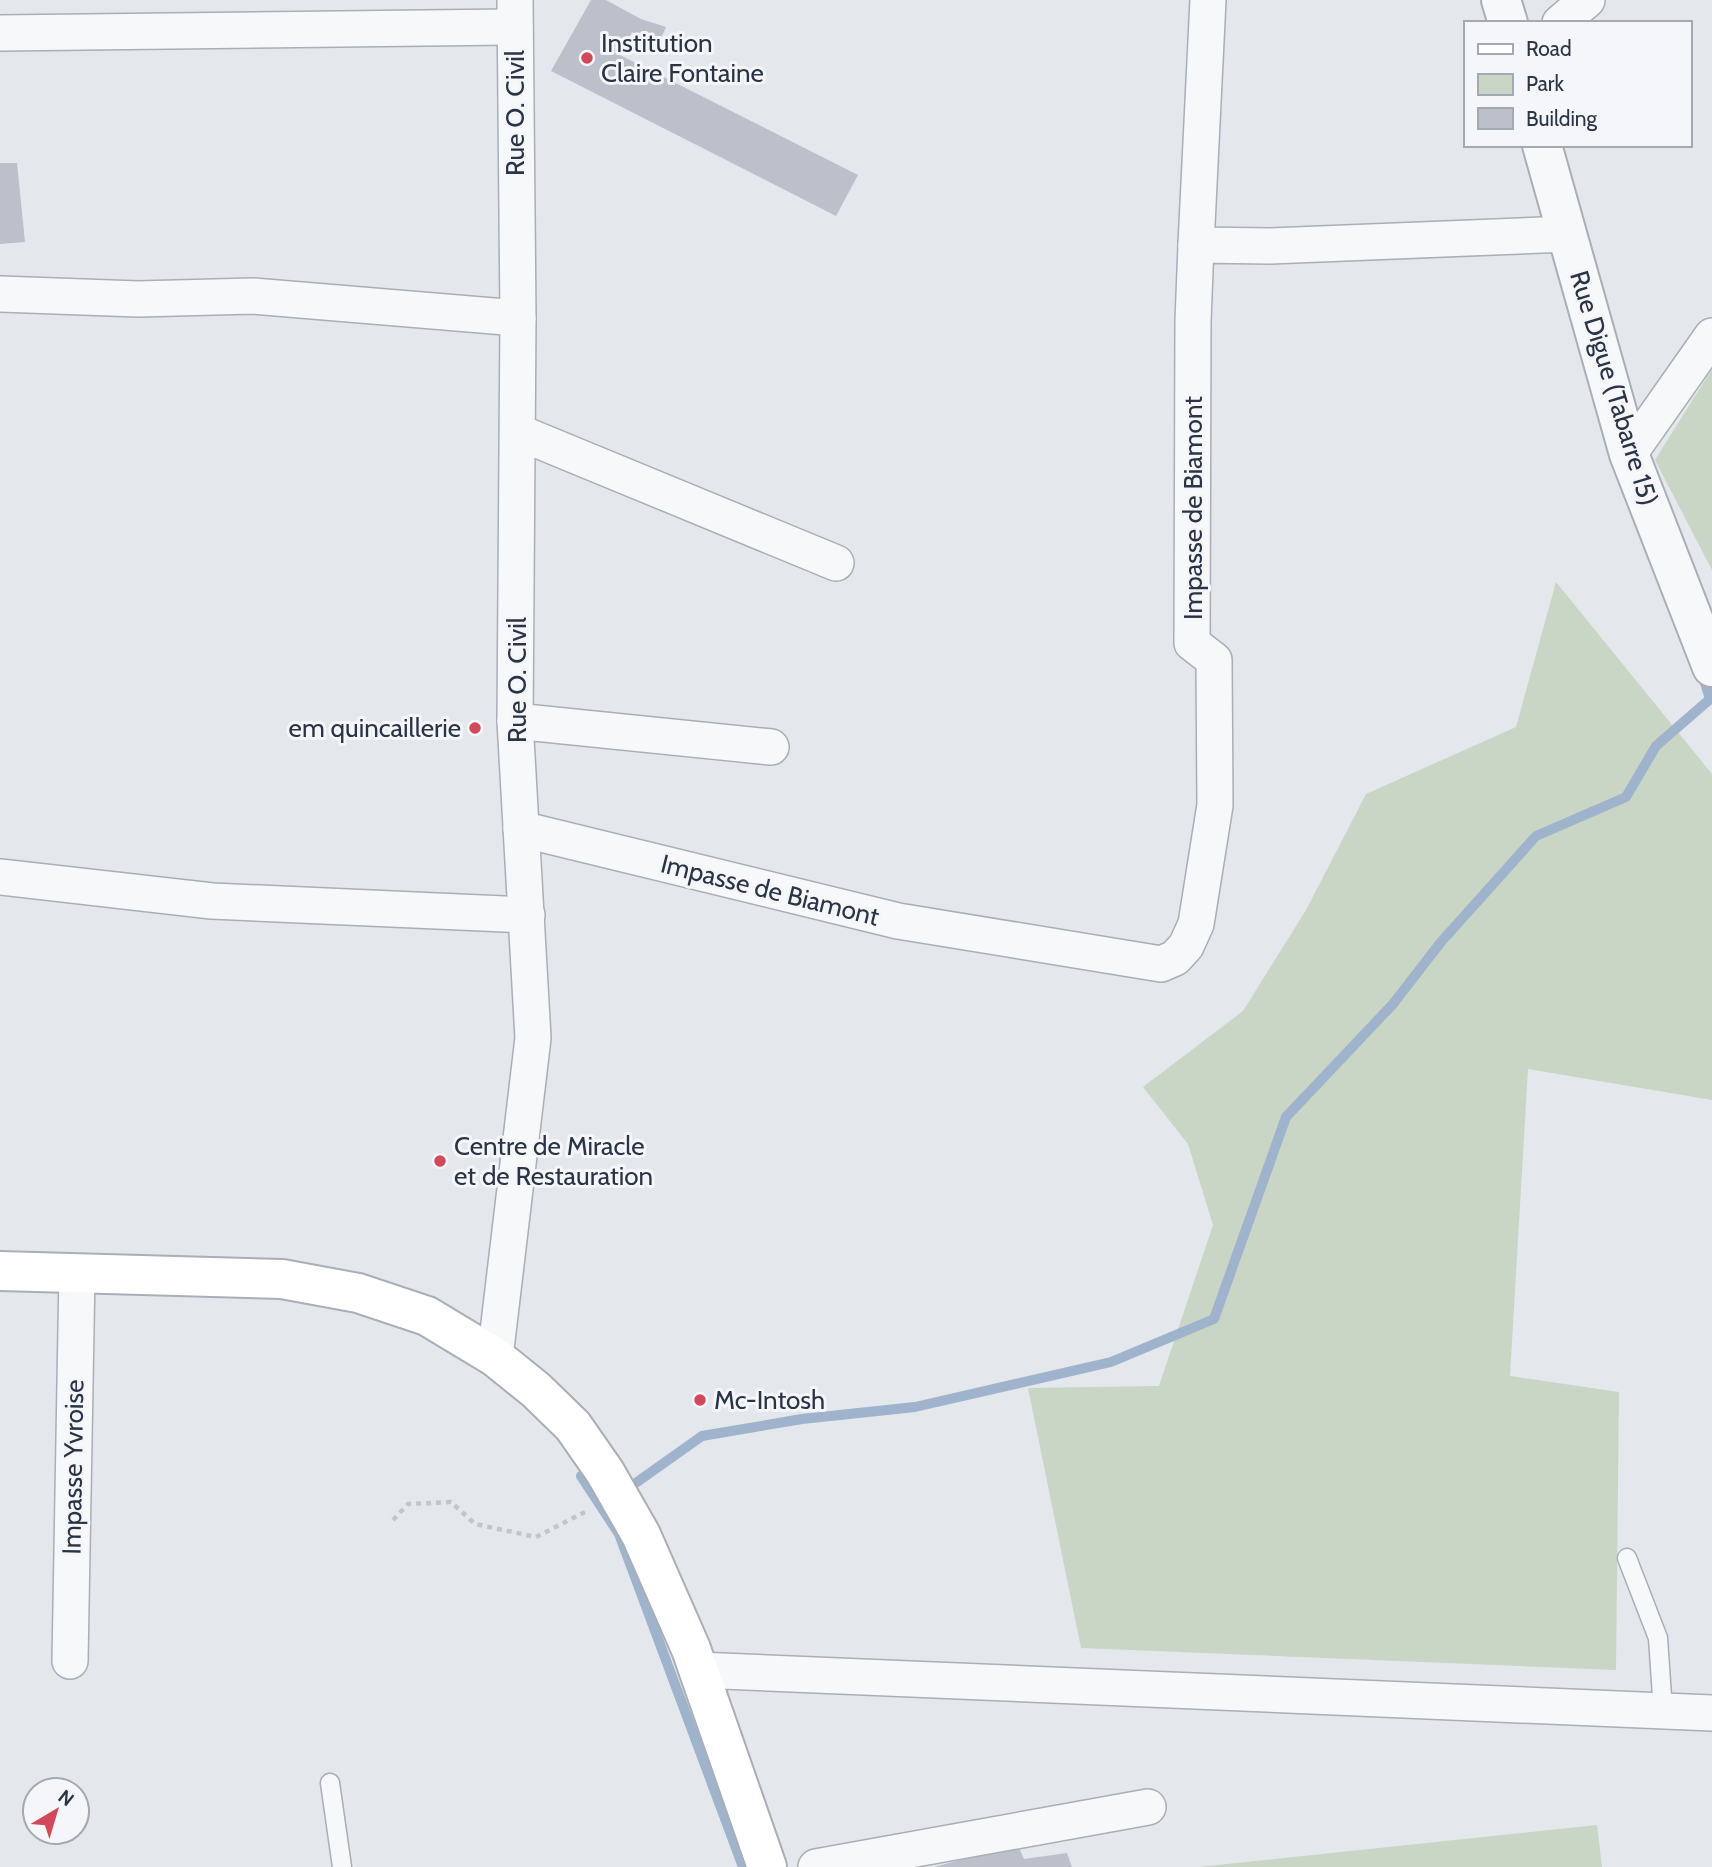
<svg xmlns="http://www.w3.org/2000/svg" width="1712" height="1867" font-family="Cabin,sans-serif">
<rect width="100%" height="100%" fill="#e4e7ec"/>
<g fill="#c9d6c5">
<path d="M1712,369V570L1655,460Z"/>
<path d="M1556,582L1712,774V1100L1528,1069L1510,1376L1619,1392L1616,1670L1081,1648L1028,1388L1159,1386L1213,1225L1188,1144L1143,1087L1243,1011L1306,910L1366,794L1516,727Z"/>
<path d="M1597,1825L1602,1867H1199Z"/>
</g>
<g fill="none" stroke-linecap="round" stroke-linejoin="round">
<g stroke="#9fb4cc" stroke-width="10">
<path d="M581,1476L619,1534L743,1867"/>
<path d="M623,1492L702,1436L802,1419L915,1407L1111,1362L1214,1319L1286,1117L1393,1004L1441,942L1536,836L1626,797L1656,746L1710,699L1702,673"/>
</g>
</g>
<g fill="#bbc0ca">
<path d="M591,0H606L641,19L666,27L657,47L632,32L620,55L858,175L836,216L551,71Z"/>
<path d="M0,163H17L25,242L0,244Z"/>
<path d="M1018,1845L1024,1859L1067,1853L1072,1867H934Z"/>
</g>
<g fill="none" stroke-linecap="round" stroke-linejoin="round">
<g stroke="#a9aeb7" stroke-width="21">
<g id="service">
<path d="M1627,1558L1658,1638L1663,1711"/>
<path d="M330,1783L342,1867"/>
</g>
</g>
<g stroke="#a9aeb7" stroke-width="38">
<g id="minor">
<path d="M1560,23L1587,0"/>
<path d="M0,33L515,27"/>
<path d="M1196,245L1208,0"/>
<path d="M0,294L138,299L253,296L518,318"/>
<path d="M518,432L836,563"/>
<path d="M1629,454L1712,336"/>
<path d="M515,721L771,747"/>
<path d="M521,829L898,921L1161,964L1175,958L1186,946L1196,924L1215,805L1214,660L1192,643L1193,321L1196,245L1270,246L1567,234"/>
<path d="M0,877L212,901L527,915"/>
<path d="M495,1357L533,1038L515,721L518,318L515,0"/>
<path d="M70,1661L77,1273"/>
<path d="M698,1670L1712,1713"/>
<path d="M816,1867L1148,1807"/>
</g>
</g>
<g stroke="#a9aeb7" stroke-width="42">
<g id="tertiary">
<path d="M1501,0L1508,23"/>
<path d="M1542,145L1629,454L1712,667"/>
</g>
</g>
<g stroke="#a9aeb7" stroke-width="42">
<path id="secondary" d="M0,1271L282,1279L358,1293L427,1316L495,1357L536,1390L573,1426L605,1472L641,1535L691,1649L767,1867"/>
</g>
<path stroke="#c2c5cb" stroke-width="4.5" stroke-dasharray="5 5" stroke-linecap="butt" d="M393,1520L408,1504L451,1502L475,1524L536,1537L585,1512"/>
<use href="#service" stroke="#f7f8fa" stroke-width="18"/>
<use href="#minor" stroke="#f7f8fa" stroke-width="35"/>
<use href="#tertiary" stroke="#f7f8fa" stroke-width="38"/>
<use href="#secondary" stroke="#fff" stroke-width="38"/>
</g>
<g fill="#d1495b" stroke="#f4f6f9" stroke-width="2.5">
<circle cx="587" cy="58" r="7"/>
<circle cx="475" cy="728" r="7"/>
<circle cx="440" cy="1161" r="7"/>
<circle cx="700" cy="1400" r="7"/>
</g>
<g text-anchor="middle" dominant-baseline="central" stroke-width="6" stroke-linejoin="round" paint-order="stroke">
<g font-size="26" fill="#2b3445" stroke="#f4f6f9" text-anchor="start">
<text x="601" y="43">Institution<tspan x="601" dy="30">Claire Fontaine</tspan></text>
<text x="461" y="728" text-anchor="end">em quincaillerie</text>
<text x="454" y="1146">Centre de Miracle<tspan x="454" dy="30">et de Restauration</tspan></text>
<text x="714" y="1400">Mc-Intosh</text>
</g>
<g font-size="26" fill="#2b3445" stroke="#f4f6f9">
<text transform="translate(515 113) rotate(-90)">Rue O. Civil</text>
<text transform="translate(1614 388) rotate(73)">Rue Digue (Tabarre 15)</text>
<text transform="translate(1193 508) rotate(-90)">Impasse de Biamont</text>
<text transform="translate(517 680) rotate(-90)">Rue O. Civil</text>
<text transform="translate(770 890) rotate(14)">Impasse de Biamont</text>
<text transform="translate(73 1467) rotate(-89)">Impasse Yvroise</text>
</g>
</g>
<rect x="1464" y="21" width="228" height="126" fill="#f4f6f9" stroke="#a4a8b1" stroke-width="2"/>
<rect x="1478" y="44" width="35" height="10" fill="#ffffff" stroke="#a4a8b1" stroke-width="2"/>
<text x="1526" y="56" font-size="21" fill="#2b3445">Road</text>
<rect x="1478" y="74" width="35" height="21" fill="#c9d6c5" stroke="#a4a8b1" stroke-width="2"/>
<text x="1526" y="91" font-size="21" fill="#2b3445">Park</text>
<rect x="1478" y="108" width="35" height="21" fill="#bbc0ca" stroke="#a4a8b1" stroke-width="2"/>
<text x="1526" y="126" font-size="21" fill="#2b3445">Building</text>
<g transform="translate(56 1811) rotate(38)"><circle r="33" fill="#f4f6f9" stroke="#a4a8b1" stroke-width="2"/>
<path d="M0-5L12 26L0 18L-12 26Z" fill="#d1495b"/>
<text y="-10" font-size="19" font-weight="bold" text-anchor="middle" fill="#2b3445">N</text>
</g>
</svg>
